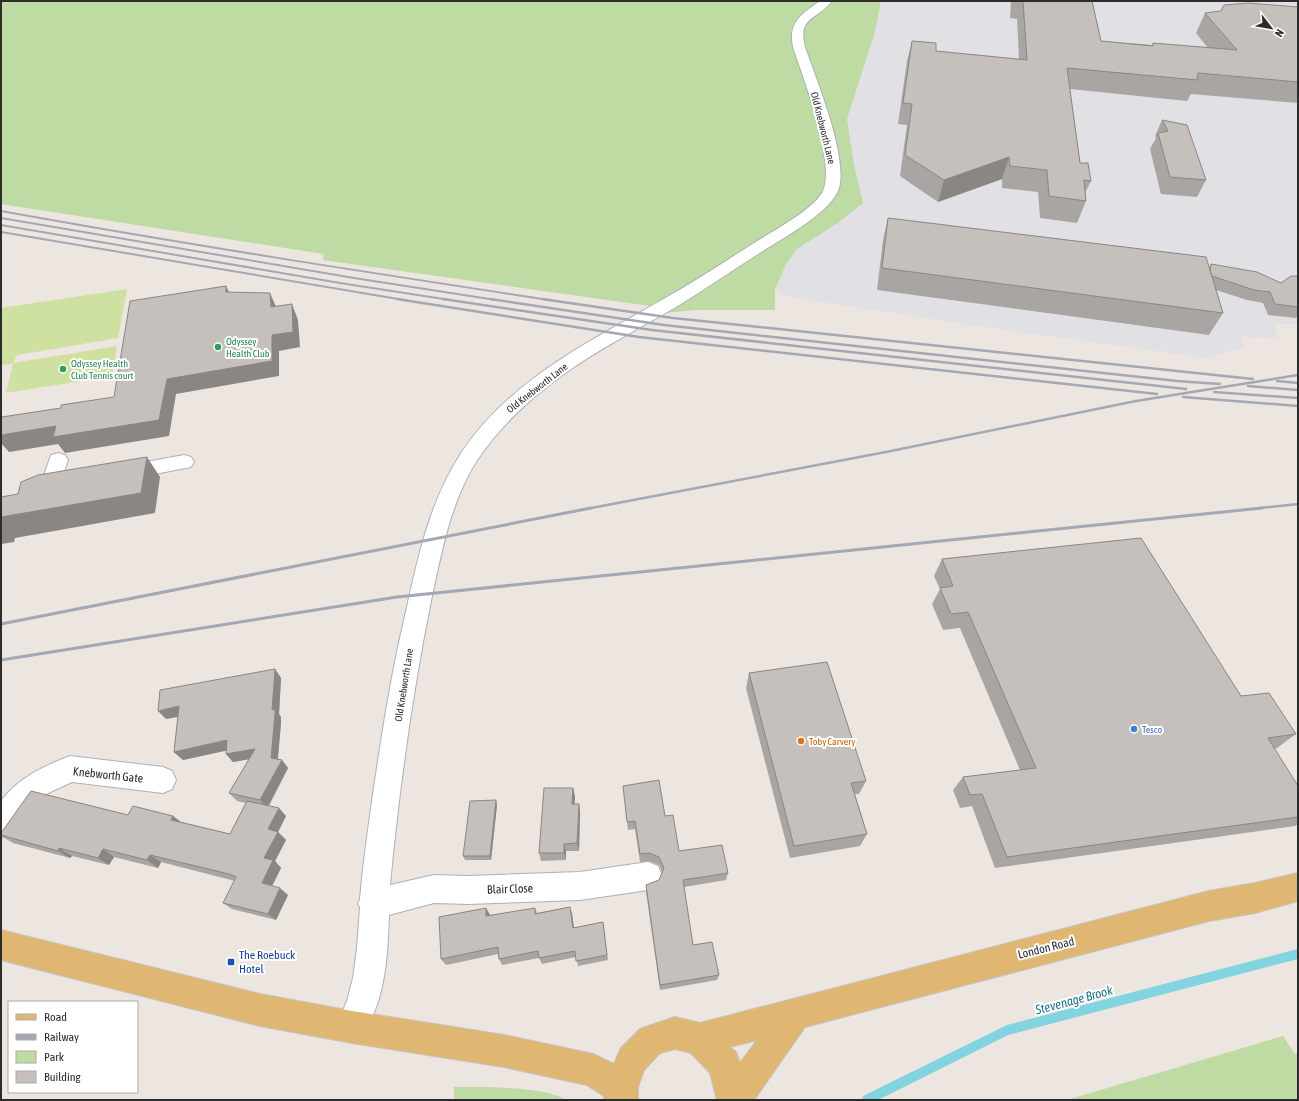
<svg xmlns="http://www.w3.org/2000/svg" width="1299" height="1101" font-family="'Asap Condensed',sans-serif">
<rect width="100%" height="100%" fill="#ece5e0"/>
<path fill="#e1e0e5" d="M881,1H1298V324H1275L1277,338L1243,337V348L1207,358L983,327L790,297L775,290L786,264L797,249L838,223L863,203L854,165L847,119L875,32Z"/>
<g fill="#bedba4">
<path d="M1,1H820L803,14L796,22L792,39L814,107L827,167L825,189L808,209L616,333L650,306L323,260L324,254L1,204Z"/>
<path d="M833,1H881L875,32L847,119L854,165L863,203L838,223L797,249L786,264L775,290V310H695L666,313L822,212L838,193L837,146L803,39L805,27L812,17Z"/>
<path d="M1283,1036L1295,1054L1298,1053V1100H1067Z"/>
<path d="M454,1087C481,1087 546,1086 566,1100H454Z"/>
</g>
<path fill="#cfe1a1" d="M127,289L118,338L17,355L13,363L117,346L112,376L6,393L13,364L1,365V308Z"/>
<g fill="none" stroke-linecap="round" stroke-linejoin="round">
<path fill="#81d4e0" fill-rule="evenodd" d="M1298,949V959L1008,1035L878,1100H862L863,1096L1007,1025Z"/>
<g stroke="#adb0b7" stroke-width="2">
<g id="minor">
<path d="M820,1H832C818,20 797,16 805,47C816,79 848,156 839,188C831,214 777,241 755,256C728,273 702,291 676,307C638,329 599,349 564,374C529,399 499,427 476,462C450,503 441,555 431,601C412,695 399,790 390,885L434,875L468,876L580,872L648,862L658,866L662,876L658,886L648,890L580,900L468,904L434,903L389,915C388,942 387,969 380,995C376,1010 369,1024 363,1038L352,1043L341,1038L336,1027L347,1001L353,978L357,948L360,907L358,904L360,899C363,864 368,829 373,794C382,734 391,674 405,616C417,561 429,503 460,455C507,382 587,343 660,301C691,284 721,264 751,245C769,233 814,210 823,191C836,163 803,77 793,47C788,21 802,14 820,1Z"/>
<path d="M58,453L65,455L68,460L57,492L50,495L43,492L40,487L51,455Z"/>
<path d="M184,455L191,457L194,462L191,467L124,480L117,478L114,473L117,468L124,466Z"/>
<path d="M70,756L163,767L172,771L176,780L172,789L163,793L72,782L46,794L24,815L11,834L1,838V801C18,778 44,766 70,756Z"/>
</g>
</g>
<g stroke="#c4c4c4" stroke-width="2">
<path id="major" d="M1298,873V901L1255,913L1209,921L805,1027L754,1100H717L710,1073L691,1053L675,1049L660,1053L644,1070L638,1087V1100H604V1096L587,1085L504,1067L352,1043L260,1026L1,960V930L260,994L352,1011L504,1035L593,1054L614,1064L621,1048L640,1029L675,1017L700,1023L1209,891L1255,883ZM757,1040L740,1063L736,1052L730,1047Z"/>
</g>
<use href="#minor" fill="#fff" fill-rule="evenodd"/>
<use href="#major" fill="#e0b772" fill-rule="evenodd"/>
<g stroke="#a4a8b4" stroke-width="2">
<path d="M1,211C183,244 366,272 549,300"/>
<path d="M1,218L354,278L496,300"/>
<path d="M1,225L340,283L450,300"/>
<path d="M1,232L404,300"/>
</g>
<g stroke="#a4a8b4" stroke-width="2.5">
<path d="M397,299L639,337L1157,394"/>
<path d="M443,299L652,330L1186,389"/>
<path d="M490,299L664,325L1177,381L1220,384"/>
<path d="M542,299L673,318L1253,379"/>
<path d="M1277,381L1298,383"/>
<path d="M1248,386L1298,390"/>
<path d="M1214,392L1298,398"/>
<path d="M1183,397L1298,406"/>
<path d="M586,509L886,452L1136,401L1298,375"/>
<path d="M1252,509L1298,504"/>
</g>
<g stroke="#a4a8b4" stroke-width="3">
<path d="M1,624L591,508"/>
<path d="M1,660L397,597L1262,508"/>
</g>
</g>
<g fill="#a9a5a2">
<path d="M1011,1H1092L1101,41L1152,45L1153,43L1208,48L1196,33L1205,13L1298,7V103L1191,94L1187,101L1070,89L1080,163L1091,181L1085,193L1086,201L1077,223L1040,218L1038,192L1002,188V179L938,202L900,176L907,125L898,124L907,61L912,41L936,51L1019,59L1017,19L1010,18Z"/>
<path d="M1162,120L1206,180L1197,197L1161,194L1150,149L1156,138L1155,136Z"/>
<path d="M888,218L1209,268L1211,264L1281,283L1298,276V315L1296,318L1268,315L1263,303L1247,300L1216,290L1223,313L1209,335L877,290L883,240Z"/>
<path d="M942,559L1241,696L1296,734L1277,748L1274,749L1298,817V824L1295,826L995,868L972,806L960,808L953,790L963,777L1020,770L960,628L943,630L932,604L940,589L934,576Z"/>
<path d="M275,669L281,678L279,714L281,717V723L278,759L282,760L288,768L269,806L286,816L278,832L286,840L275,861L281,868L272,886L288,895L276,920L232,909L223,903L235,881L161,862L158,868L114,857L109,865L72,856L70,858L13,843L1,836V833L128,815L173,816L181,822L230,834L246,803L237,801L229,793L249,759L233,762L226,754V750L183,760L174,752L178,717L166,719Z"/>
<path d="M749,673L866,781L859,794H855L867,834L860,846L790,858L746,688Z"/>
<path d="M623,786L665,816L679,851L728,873L726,880L684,887L693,945L719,975L717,980L660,990L646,892V885L659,880L662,872L659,865L649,861L640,862L635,829L628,830Z"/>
<path d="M573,788L575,797L574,804H579L580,812L579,851H566V860L541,861L539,853Z"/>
<path d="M497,805L491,860H465L463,856Z"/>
<path d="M570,907L572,914L574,928L603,922L608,960L578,966L576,957L542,964L539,958L502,965L499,959L498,954L446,965L441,959L486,908L490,916L535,908L537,913Z"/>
</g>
<g fill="#8a8684">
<path d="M1009,157L1002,179L938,202L944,180Z"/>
<path d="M226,286L234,302L226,292Z"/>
<path d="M270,293L277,309L271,307Z"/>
<path d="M292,304L298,320L300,347L279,351V376L176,394L169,436L65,453L58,444L9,452L1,443V435L56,426L167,379L272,335Z"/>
<path d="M147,457L160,477L155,513L15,538L14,542L1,544V517Z"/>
<path d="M275,669L281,678L279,714L281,717V723L277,765L271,758L272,710Z"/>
<path d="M179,706L187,715L166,719L158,711Z"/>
<path d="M227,740L234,749L183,760L174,752Z"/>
<path d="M255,749L262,757L233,762L226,754Z"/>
<path d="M282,760L288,768L267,808L260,800Z"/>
<path d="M573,788L575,797L574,812L572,804Z"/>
<path d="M496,800L497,805L491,860L490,856Z"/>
<path d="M579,804L580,812L579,851L577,843Z"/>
<path d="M279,808L286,816L278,832L286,840L275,861L281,868L270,890L262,883L268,829Z"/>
<path d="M173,816L183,824L171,820Z"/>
<path d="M564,844L566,851V860L564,853Z"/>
<path d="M59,848L72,856L70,858L58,851Z"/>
<path d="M103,849L114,857L109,865L98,858Z"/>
<path d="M150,855L161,862L158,868L147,860Z"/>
<path d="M280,888L288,895L276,920L268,914Z"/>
<path d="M570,907L572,914L575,934L573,928Z"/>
<path d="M486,908L490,915V923L486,916Z"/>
</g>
<g fill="#c5c0bc" stroke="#8a8684">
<path d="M1023,1H1092L1101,41L1153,46V43L1237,50L1205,13L1221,11L1224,5L1248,3L1298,7V82L1198,73L1197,80L1067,68L1080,163H1088L1091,181L1084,180L1086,201L1049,196L1047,170L1010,166L1009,157L944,180L905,155L912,104L903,103L912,41L936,43V51L1027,60Z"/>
<path d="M1162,120L1187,125L1206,180L1170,177L1158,133L1168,131Z"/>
<path d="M888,218L1206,257L1223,313L882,268Z"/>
<path d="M1211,264L1257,272L1281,283L1291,276H1298V307L1275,304L1270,292L1254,290L1212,276L1210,271Z"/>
<path d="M226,286V292L270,293L271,307L292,304L293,332L272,335V361L167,379L159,420L53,437L56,426L1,435V419L2,417L61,408V405L114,397L130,301Z"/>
<path d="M147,457L141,493L1,517V497L18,494L21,482L38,475Z"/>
<path d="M1141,538L1241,696L1269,693L1296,734L1268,738L1298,786V817L1007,857L982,794L970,795L963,777L1036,768L968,612L951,614L940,588L953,586L942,559Z"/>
<path d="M827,662L866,781L851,783L867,834L794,846L749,673Z"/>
<path d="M275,669L272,710L275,709V714L271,758L282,760L260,800L229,793L255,749L226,754L227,740L174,752L179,706L158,711L160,690Z"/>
<path d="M659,780L665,816L673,815L679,851L722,845L728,873L683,880L693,945L712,942L719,975L660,985L646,885L659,880L664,868L659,857L649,853L640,854L635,821L627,822L623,786Z"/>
<path d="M544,788H573L572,804H579L577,843L564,844V853H539Z"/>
<path d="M31,791L128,815L133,806L173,816L171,820L230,834L247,801L279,808L268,829L278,832L264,858L273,860L262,883L280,888L268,914L223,903L236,877L229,874L150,855L147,860L103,849L98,858L59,848L58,851L1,835V833Z"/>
<path d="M496,800L490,856H463L470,801Z"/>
<path d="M570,907L573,928L603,922L607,955L576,961L575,951L539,958L538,951L499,959L498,947L441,959L439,917L486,908V916L535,908V914Z"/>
</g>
<g fill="#2e9e5b" stroke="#fff" stroke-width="1.5">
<circle cx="218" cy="347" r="4"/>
<circle cx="63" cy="369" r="4"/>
</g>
<circle fill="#3f7fe0" stroke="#fff" stroke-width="1.5" cx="1134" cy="729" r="4"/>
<circle fill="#e8710a" stroke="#fff" stroke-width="1.5" cx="801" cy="741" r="4"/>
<rect fill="#1a4fb4" stroke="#fff" stroke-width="1.5" x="227" y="958" width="8" height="8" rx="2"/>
<g text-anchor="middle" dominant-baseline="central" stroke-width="4" stroke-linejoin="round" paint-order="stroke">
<g font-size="10" fill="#2c2c2c" stroke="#fff">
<text transform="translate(823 128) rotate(76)">Old Knebworth Lane</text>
<text transform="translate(537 388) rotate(-38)">Old Knebworth Lane</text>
<text transform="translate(404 685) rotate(-81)">Old Knebworth Lane</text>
</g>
<g font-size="10" fill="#27864d" stroke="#fff" text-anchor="start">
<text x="226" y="341">Odyssey<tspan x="226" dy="12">Health Club</tspan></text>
<text x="71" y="363">Odyssey Health<tspan x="71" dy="12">Club Tennis court</tspan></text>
</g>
<g font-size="10" fill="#366cbe" stroke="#fff" text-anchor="start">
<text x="1142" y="729">Tesco</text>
</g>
<g font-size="10" fill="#c56008" stroke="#fff" text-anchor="start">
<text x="809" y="741">Toby Carvery</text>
</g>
<g font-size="12" fill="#2c2c2c" stroke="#fff">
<text transform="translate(108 775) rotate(6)">Knebworth Gate</text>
<text transform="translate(510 889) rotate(-2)">Blair Close</text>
<text transform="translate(1046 948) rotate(-14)">London Road</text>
</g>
<g font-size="12" fill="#164399" stroke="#fff" text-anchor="start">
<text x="239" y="955">The Roebuck<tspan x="239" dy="14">Hotel</tspan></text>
</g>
<g font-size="13" font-style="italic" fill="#1f768d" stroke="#fff">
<text transform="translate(1074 1000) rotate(-15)">Stevenage Brook</text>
</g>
</g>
<rect width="1299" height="1101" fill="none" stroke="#2c2c2c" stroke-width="4"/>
<rect x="8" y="1001" width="130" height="92" fill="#ffffff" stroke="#ababab"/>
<rect x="16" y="1014" width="20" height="6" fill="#e0b772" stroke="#ababab"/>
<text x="44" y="1021" font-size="12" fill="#2c2c2c">Road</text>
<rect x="16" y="1034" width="20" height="6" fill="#a4a8b4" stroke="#ababab"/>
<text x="44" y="1041" font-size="12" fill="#2c2c2c">Railway</text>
<rect x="16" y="1051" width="20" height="12" fill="#bedba4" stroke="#ababab"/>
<text x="44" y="1061" font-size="12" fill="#2c2c2c">Park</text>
<rect x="16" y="1071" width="20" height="12" fill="#c5c0bc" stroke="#ababab"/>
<text x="44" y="1081" font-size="12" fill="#2c2c2c">Building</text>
<g transform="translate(1271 28) rotate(121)" stroke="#ffffff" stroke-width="3" paint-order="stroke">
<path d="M0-3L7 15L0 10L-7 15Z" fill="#2c2c2c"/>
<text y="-6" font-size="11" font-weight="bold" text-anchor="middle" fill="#2c2c2c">N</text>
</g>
</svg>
